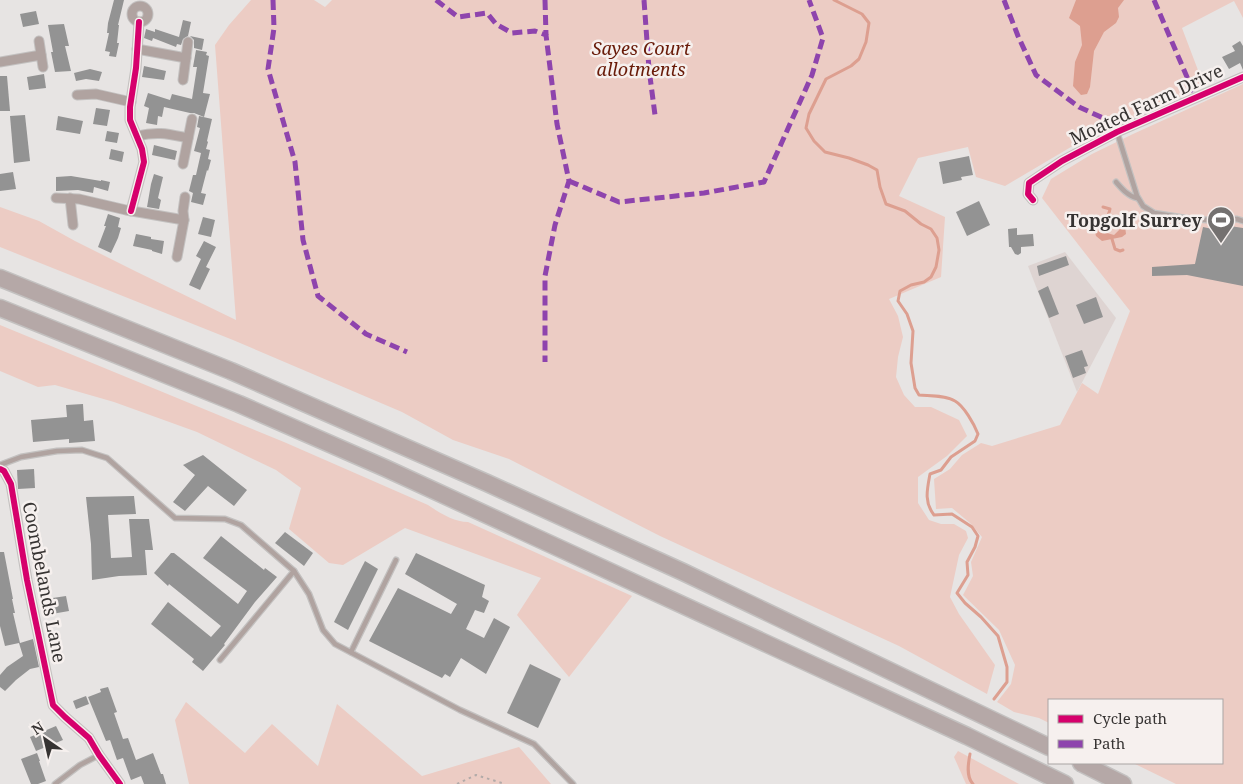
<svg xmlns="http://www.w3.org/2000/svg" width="1243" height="784" font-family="'Noto Serif',serif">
<rect width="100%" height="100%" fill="#e7e4e3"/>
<path fill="#ded4d2" d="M1065,252L1116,318L1077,392L1028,266Z"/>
<g fill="#ecccc4">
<path d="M251,0H314L325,7L332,0H1243V18L1234,1L1182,28L1204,86L1076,144L1005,186L976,177L968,147L918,158L899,196L945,217L941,277L889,299L898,316L903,337L898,357L896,377L904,395L915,407H931L959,420L967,436L947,456L918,477V503L929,520L941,524H954L966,531L968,538L959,555L950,597L959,614L995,665L987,694L899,646L660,536L509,459L453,440L402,412L233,340L0,247V207L39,221L75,241L137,272L236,320L215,45L229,25Z"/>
<path d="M1243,84V784H1176L1133,763H1222V700H1049V723L1039,718L1014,712L997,702L1011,684L1015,665L999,630L963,595L973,576L971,562L982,537L970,523L952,508L936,509L934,479L950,469L962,455L981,443L992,446L1060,425L1082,383L1098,394L1130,311L1042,198L1051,179L1092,154L1133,134Z"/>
<path d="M0,325L284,442L428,505C440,513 454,522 468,522L632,596L569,677L517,615L541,578L405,528L343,565L329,563L289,529L301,488L276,470L197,432L114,402L55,385L38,387L0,371Z"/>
<path d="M186,702L245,753L272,724L318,766L337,704L422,776L519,747L551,784H189L175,720Z"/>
<path d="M958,751L1019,784H966L954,757Z"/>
</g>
<g fill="#dd9f90">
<path d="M1076,0H1124L1118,8L1119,17L1116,23L1104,32L1094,51L1090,87L1087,94L1081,95L1073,86L1075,62L1082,45L1080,26L1069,18Z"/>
<path d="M1125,223V226L1126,234L1122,237L1102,241L1096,236L1095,232L1099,229L1105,230L1107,233L1114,235L1120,229L1121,224Z"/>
</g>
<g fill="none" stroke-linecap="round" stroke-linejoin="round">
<g stroke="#dd9f90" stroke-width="3">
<path d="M834,0L862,14L869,23L866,42L859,59L851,66L826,79L809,114L806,128L814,141L825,152L849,158L868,165L877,170L880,187L886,204L905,211L921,224L931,229L937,238L939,250L936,267L931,277L924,282L911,285L900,291L898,301L907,314L913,331L911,363L915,388L919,395C930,396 945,395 955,401C964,406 974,424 978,434L975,441L951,457L941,470L930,474C927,490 924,502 934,515L952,514L972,527L978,536L975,547L967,562L968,575L957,593L965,603L981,617L998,636L1007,667V682L994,699"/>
<path d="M1103,207L1110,209C1109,215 1105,218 1110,222"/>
<path d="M1112,239L1115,249L1120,251L1123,250"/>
<path d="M970,754C968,764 966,777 973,784"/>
</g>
</g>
<g fill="#939393">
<path d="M114,0H124L118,25H119L117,43H119L116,57L109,56L110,52L105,51L109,33H107L108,23Z"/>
<path d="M36,11L39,24L23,27L20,14Z"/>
<path d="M183,20L191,22L188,36L183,39L181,45L177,44L176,47L153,38L152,41L144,38L146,29L155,32V29L179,37Z"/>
<path d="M64,24L69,46H65L71,71L55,72L51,52H53L48,25Z"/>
<path d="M190,36L204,39L202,50L194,48V40Z"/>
<path d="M1240,41L1243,46V70L1240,63L1229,69L1222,57L1235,51L1232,46Z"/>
<path d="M196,50L207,52L206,55L209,56L203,93L210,94L204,117L194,113H190L164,107L162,117L158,116L157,125L146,123L149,108L144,106L148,93L170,100L172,94L192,99L197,67H193Z"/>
<path d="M144,66L166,71L164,80L142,77Z"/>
<path d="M90,69L102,72L99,81L86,79L76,81L74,73Z"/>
<path d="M44,74L46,88L29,90L27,77Z"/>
<path d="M0,76H7L10,111H0Z"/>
<path d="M96,108L110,110L107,126L93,124Z"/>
<path d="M25,115L30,161L14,163L10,116Z"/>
<path d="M58,116L83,121L80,134L56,130Z"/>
<path d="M199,116L212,119L207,141L208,142L206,149L210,150L208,159L211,160L208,171L207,170L201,193L206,194L203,205L191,202L193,193L189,191L193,175H196L201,153L194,151L200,128L197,127Z"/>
<path d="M107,131L119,133L117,143L105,141Z"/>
<path d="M154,145L177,151L175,160L152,155Z"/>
<path d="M111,149L124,152L122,162L109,159Z"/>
<path d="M969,156L973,175L961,177L962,180L943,184L939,162Z"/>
<path d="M13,172L16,189L0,191V174Z"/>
<path d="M154,174L163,177L158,198L161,200L159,209L147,207L151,184Z"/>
<path d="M71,176L101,181V180L110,182L108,191L94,187L93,193L78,190L56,191V177Z"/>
<path d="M979,201L990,225L967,236L956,212Z"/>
<path d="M108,214L120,218L118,227L121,228L118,238L111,253L98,247L106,226H104Z"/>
<path d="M203,217L215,220L211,237L198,234Z"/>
<path d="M1223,225L1243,228V286L1187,275L1152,276V267L1195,264L1203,227L1222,231Z"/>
<path d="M1017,228V235L1033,234L1034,246L1021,247V253L1018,255L1015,254L1011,247H1009L1008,229Z"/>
<path d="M136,234L151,237V239L164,241L162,254L152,251V250L133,246Z"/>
<path d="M204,241L216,247L206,267L210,269L200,290L189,285L201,259L196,256Z"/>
<path d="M1066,256L1069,265L1039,276L1037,266Z"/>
<path d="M1048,286L1059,314L1049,318L1038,291Z"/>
<path d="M1096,297L1103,317L1084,324L1076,305Z"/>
<path d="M1082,350L1088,366L1084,367L1086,373L1073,378L1065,356Z"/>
<path d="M83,404L84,421L93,420L95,441L69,443V439L33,442L31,420L67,417L66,405Z"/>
<path d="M203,455L247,490L234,506L208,486L185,511L173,502L195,475L183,465Z"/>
<path d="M34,469L35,488L18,489L17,470Z"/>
<path d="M134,496L136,514L108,515L111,558L132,557L129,519H149L153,550H145L147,575L119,576L92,580L91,544L86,497Z"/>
<path d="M285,532L313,553L304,566L275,543Z"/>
<path d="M221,536L264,570L265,568L277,577L255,602L224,644L225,645L203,671L192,662L194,659L151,624L168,602L211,637L221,626L169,584L168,586L154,573L171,553H174L238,604L247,591L203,558Z"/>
<path d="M0,552H4L13,599H12L15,613H13L20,643L33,639L39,667L30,669L16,680L5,691L0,687V675L7,667L23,656L19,643L5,646L0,626Z"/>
<path d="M416,553L485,585L482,597L489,601L484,613L475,610L466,629L484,638L494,618L510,627L486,674L461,658L450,677L445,674L442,678L369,641L398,588L451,614L457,604L405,574Z"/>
<path d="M365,561L378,569L348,630L334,622Z"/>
<path d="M66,596L69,611L46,615L45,607L47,606L46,599Z"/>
<path d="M530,664L561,679L538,728L507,713Z"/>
<path d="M108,687L117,712L114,713L123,739L128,738L136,760L153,753L161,774H163L166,784H144L141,776L131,780L123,758L117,760L110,740L106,741L88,697L101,692L100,689Z"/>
<path d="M86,696L89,704L76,709L73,701Z"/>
<path d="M56,726L63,740L36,751L30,737Z"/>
<path d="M37,753L40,761H39L46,781L38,784H31L21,759Z"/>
</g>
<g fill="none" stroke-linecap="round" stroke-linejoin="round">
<g stroke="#c3c1c0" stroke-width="7">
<g id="service">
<path d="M1117,132L1137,196L1143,206L1154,213L1185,218L1207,220L1237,219L1243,221"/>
<path d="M1116,182C1122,189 1128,196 1137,198"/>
<path d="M0,465L21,457L57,451L82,450L107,458L175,518L225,519L241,525L294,571L309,594L323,630L335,644L460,710L534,744L573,784"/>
<path d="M351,652L396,560"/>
<path d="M220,660L294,571"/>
<path d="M55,784L80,765L99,755"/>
</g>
</g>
<g stroke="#c3c1c0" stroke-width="11">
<g id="minor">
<circle cx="140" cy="14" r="8"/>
<path d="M39,41L43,67"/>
<path d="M137,49L186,58"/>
<path d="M0,62L41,55"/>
<path d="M183,80L188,42"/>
<path d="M77,95L96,94L131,102"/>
<path d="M137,136C158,131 168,134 188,138"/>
<path d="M183,164L192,119"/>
<path d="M56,198L79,199L126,210L184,220"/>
<path d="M70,198L73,225"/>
<path d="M1033,200L1028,194L1029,183L1062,161L1117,132L1243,77"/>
<path d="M131,211L144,162L142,149L130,120V107L136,68L139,22"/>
<path d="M177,257L184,220L183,211L185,197"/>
<path d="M0,469L4,471L11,484L27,580L53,705L65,717L89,738L99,755L120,784"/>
</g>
</g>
<g stroke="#c3c1c0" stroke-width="19">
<g id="motorway">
<path d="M0,278L231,371L487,483L683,572L1049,747"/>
<path d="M0,308L239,404L385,468L967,736L1065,784"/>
<path d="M1081,763L1123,784"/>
</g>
</g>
<path stroke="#b2aaa8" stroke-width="2" stroke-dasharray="2.5 4" stroke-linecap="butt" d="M457,784L476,775L505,784"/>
<use href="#service" stroke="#b0a3a0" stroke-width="4.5"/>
<use href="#minor" stroke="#b0a3a0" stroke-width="9"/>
<use href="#motorway" stroke="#b5a8a7" stroke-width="16"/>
<g stroke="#8e44ad" stroke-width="5" stroke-dasharray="10 5" stroke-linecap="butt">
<path d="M273,0L274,28L268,69L295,162L303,240L318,296L366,334L407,352"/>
<path d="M436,0L458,17L487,13L496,24L512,33L535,31L546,35L557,124L569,181L555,225L545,276V362"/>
<path d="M545,0L546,35"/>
<path d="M644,0L649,69L655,115"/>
<path d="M1004,0L1018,36L1036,75L1079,107L1103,118L1117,132"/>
<path d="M1154,0L1196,98"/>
<path d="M569,181L619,202L704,193L764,182L812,75L823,38L809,0"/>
</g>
<g stroke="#f6f0ee" stroke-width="9">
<g id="cycleway">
<path d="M1033,200L1028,194L1029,183L1062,161L1117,132L1243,77"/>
<path d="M131,211L144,162L142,149L130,120V107L136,68L139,22"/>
<path d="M0,469L4,471L11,484L27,580L53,705L65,717L89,738L99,755L120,784"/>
</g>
</g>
<use href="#cycleway" stroke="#d6006c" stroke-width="6"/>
</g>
<defs>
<g id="stadium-pin" transform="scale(1.4375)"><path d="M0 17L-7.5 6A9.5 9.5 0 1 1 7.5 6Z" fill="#747170" stroke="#f6f0ee"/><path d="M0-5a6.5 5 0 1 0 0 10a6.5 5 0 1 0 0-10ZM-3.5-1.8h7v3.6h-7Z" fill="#fff"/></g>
</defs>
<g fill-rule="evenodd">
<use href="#stadium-pin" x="1221" y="220"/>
</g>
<g text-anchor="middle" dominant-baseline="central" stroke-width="5" stroke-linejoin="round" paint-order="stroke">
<g font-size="18" font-style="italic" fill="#691b09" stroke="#f6f0ee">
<text x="641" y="48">Sayes Court<tspan x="641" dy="21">allotments</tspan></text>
</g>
<g font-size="18" fill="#363332" stroke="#f6f0ee">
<text transform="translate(1146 104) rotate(-25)">Moated Farm Drive</text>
<text transform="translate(45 582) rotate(79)">Coombelands Lane</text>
</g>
<g font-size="18" font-weight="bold" fill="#363332" stroke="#f6f0ee" text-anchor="end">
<text x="1202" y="220">Topgolf Surrey</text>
</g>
</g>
<rect x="1048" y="699" width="175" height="65" fill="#f6f0ee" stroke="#a9a4a3"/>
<rect x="1058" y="715" width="25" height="8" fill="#d6006c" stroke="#a9a4a3"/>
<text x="1093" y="724" font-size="15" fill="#363332">Cycle path</text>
<rect x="1058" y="740" width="25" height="8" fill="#8e44ad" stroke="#a9a4a3"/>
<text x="1093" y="749" font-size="15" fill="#363332">Path</text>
<g transform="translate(45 739) rotate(326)" stroke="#f6f0ee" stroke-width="4" paint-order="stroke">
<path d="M0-4L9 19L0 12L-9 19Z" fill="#363332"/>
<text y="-8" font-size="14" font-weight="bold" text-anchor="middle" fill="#363332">N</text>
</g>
</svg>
